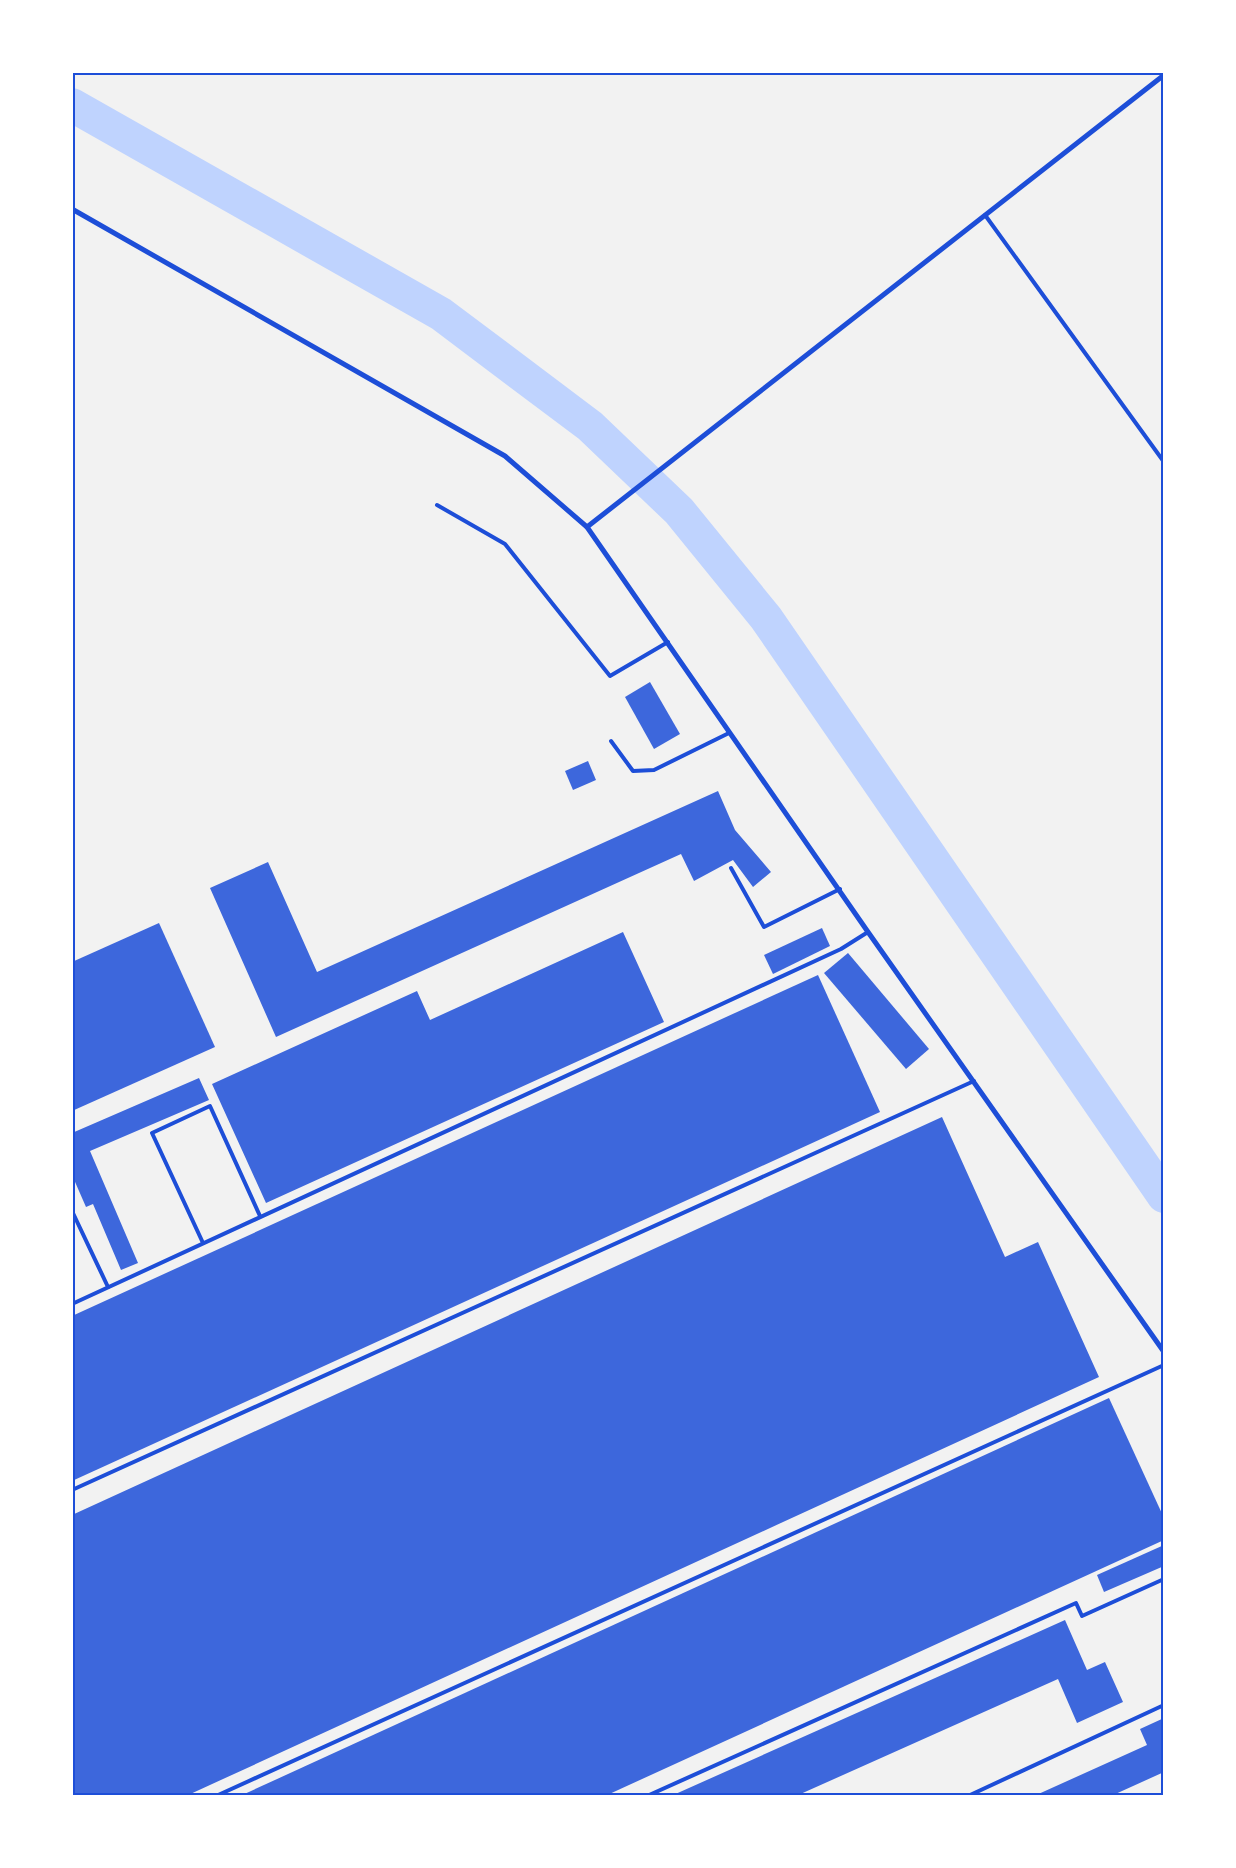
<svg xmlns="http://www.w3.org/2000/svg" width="1236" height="1868" font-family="'Titillium Web',sans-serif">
<rect width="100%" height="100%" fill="#f2f2f2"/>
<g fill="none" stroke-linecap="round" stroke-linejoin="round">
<path stroke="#bfd3fe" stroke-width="34" d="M72,105L441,314L590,426L679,511L766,618L1164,1196"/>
</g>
<g fill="#3d67dc">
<path d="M650,682L680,734L654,749L625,697Z"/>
<path d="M588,761L596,780L573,790L565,771Z"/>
<path d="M718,791L735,830L771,872L753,887L733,860L694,881L681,854L276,1037L210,888L268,862L317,972Z"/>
<path d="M159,923L215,1047L72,1111V962Z"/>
<path d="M822,928L830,946L773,974L764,955Z"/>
<path d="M623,932L664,1022L266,1203L212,1084L417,991L430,1020Z"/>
<path d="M848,953L929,1049L906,1069L824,973Z"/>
<path d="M818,975L880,1112L72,1481V1316Z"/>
<path d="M199,1078L209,1100L90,1151L138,1263L121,1270L93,1204L86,1207L72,1175V1133Z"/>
<path d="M942,1117L1005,1257L1038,1242L1099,1377L186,1796H72V1515Z"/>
<path d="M1109,1398L1164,1518V1540L605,1796H240Z"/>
<path d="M1164,1545V1566L1104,1592L1097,1575Z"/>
<path d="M1065,1620L1087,1670L1105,1662L1123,1702L1077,1723L1058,1679L796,1796H671Z"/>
<path d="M1164,1718V1772L1111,1796H1034L1147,1745L1140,1729Z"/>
</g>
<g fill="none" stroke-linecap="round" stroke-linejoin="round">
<g stroke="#1d4ed8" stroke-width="4">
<path d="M985,215L1164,462"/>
<path d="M437,505L505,544L610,676L668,642"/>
<path d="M611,741L633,771L654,770L729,733"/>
<path d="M731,868L764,927L840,889"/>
<path d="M72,1211L108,1287"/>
<path d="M203,1243L152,1133L210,1106L260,1216"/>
<path d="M72,1304L841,949L868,932"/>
<path d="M72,1490L974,1081"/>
<path d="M216,1796L1164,1365"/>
<path d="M647,1796L1076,1603L1082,1616L1164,1579"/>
<path d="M968,1796L1164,1705"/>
</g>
<g stroke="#1d4ed8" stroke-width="5">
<path d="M72,209L505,456L587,527L868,932L1164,1352"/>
<path d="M587,527L1164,75"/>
</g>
</g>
<rect width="1236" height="1868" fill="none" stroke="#ffffff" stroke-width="148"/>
<rect x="74" y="74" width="1088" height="1720" fill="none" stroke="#1d4ed8" stroke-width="2"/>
</svg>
